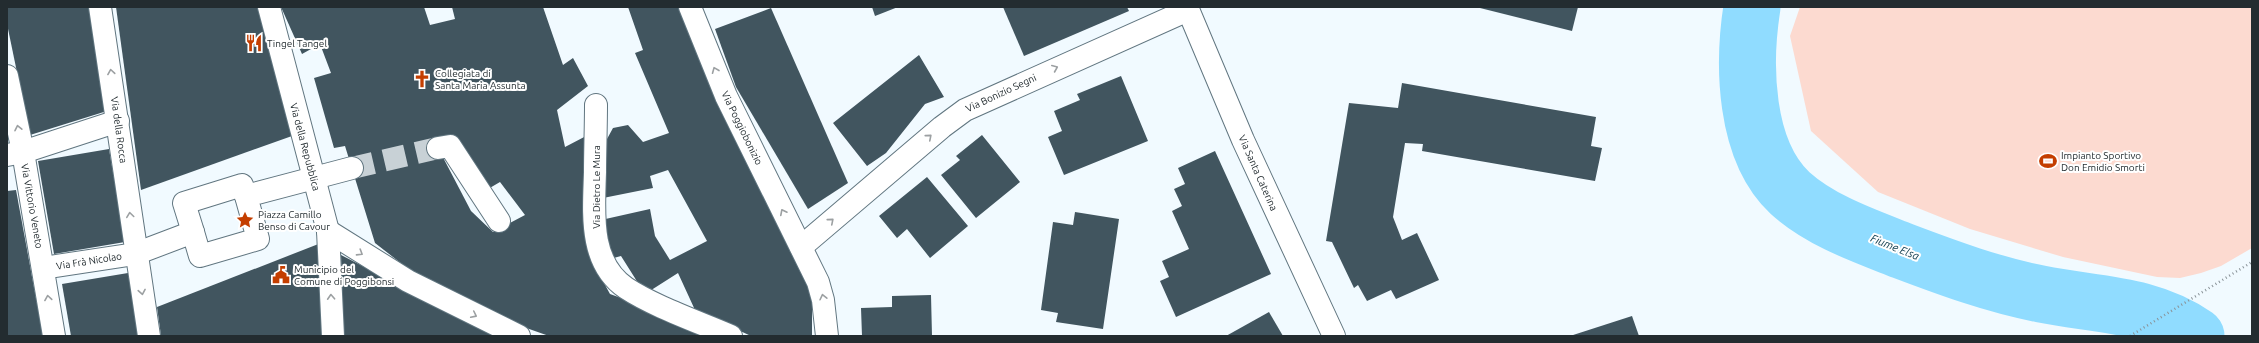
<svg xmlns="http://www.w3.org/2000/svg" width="2259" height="343" font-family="Ubuntu,sans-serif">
<rect width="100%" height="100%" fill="#f1faff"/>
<path fill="#fcdad0" d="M1800,7H2252V248L2221,266L2201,273L2180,278L2157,277L2063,257L1970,229L1878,192L1811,131L1790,36Z"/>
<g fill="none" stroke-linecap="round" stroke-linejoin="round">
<path stroke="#90dcff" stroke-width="57" d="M1752,7C1743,64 1744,150 1790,193C1821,221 1865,236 1903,251C1948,268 1994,285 2041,294C2095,305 2149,303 2196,336"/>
</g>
<g fill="#41555f" fill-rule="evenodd">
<path d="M7,7H90L107,111L30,135L7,24Z"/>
<path d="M116,7H258L292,136L141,190Z"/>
<path d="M281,7H424L430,25L455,19L452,7H543L563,65L573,58L588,86L557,110L565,147L588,135L599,274L610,294L725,336H549L504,320L411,271L375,243L345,146L334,148L314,78L331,73L320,44L302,54ZM436,144L488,189L500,182L525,215L493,232L471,211Z"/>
<path d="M628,7H682L722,113L785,230L812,294V336H751L695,310L678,273L645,294L621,256L610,259L601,220L650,209L655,236L670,260L707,241L668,170L650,176L653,188L603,198L607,139L613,128L628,125L643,142L669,133L635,53L643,50Z"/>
<path d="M872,7H898L875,16Z"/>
<path d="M1003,7H1127L1129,11L1024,56Z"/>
<path d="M1476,7H1578L1572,31Z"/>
<path d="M771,8L848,183L808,209L736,87L715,29Z"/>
<path d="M919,55L944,97L925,104L886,153L867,166L833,123Z"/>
<path d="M1121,76L1148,141L1064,175L1048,137L1062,131L1054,111L1080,100L1077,94Z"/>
<path d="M1402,83L1596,117L1591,146L1602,148L1595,181L1422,151L1423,144L1405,143L1393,217L1402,240L1417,233L1439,280L1396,299L1391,290L1367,301L1358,285L1354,288L1332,242L1326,241L1349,103L1398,108Z"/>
<path d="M982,135L1020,182L976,218L941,175L960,160L956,156Z"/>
<path d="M109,149L125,242L54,254L38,161Z"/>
<path d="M1215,151L1271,274L1176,317L1160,281L1169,277L1162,261L1189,249L1172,211L1182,206L1174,189L1185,184L1178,168Z"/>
<path d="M927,177L968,226L930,258L907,229L897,238L879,216Z"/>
<path d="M16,190L43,336H7V191Z"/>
<path d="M1075,212L1119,219L1103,329L1056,322L1058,313L1041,310L1053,222L1073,225Z"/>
<path d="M321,243L325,336H161L157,307Z"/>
<path d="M341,255L499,336H343Z"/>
<path d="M128,273L139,336H71L62,284Z"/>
<path d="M931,295L932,336H862L861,308L892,307V296Z"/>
<path d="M1269,312L1283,336H1226Z"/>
<path d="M1632,316L1639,336H1570Z"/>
</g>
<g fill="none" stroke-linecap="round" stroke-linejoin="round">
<path stroke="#c8d1d6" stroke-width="22" stroke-dasharray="22 11" stroke-linecap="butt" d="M352,168L438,148"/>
<g stroke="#617680" stroke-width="24">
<g id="minor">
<path d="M100,7L149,336"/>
<path d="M269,7L328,231L333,336"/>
<path d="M690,7L726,96L818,282L823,300L827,336"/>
<path d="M7,76L23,152L54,336"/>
<path d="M596,105C596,127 595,150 595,172C594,211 588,262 626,288C655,307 699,322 731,336"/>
<path d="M438,148L450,146L499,221"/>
<path d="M7,155L23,152L118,121"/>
<path d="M328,231L408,281L519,336"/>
<path d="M193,232L184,203L242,185L246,196"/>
<path d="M801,247L942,127L965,110L1188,10"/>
<path d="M43,268L135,254L193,232L200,256L258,239L246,196L352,168"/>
</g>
</g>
<g stroke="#617680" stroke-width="24">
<path id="major" d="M1187,7L1243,140L1334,336"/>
</g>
<path stroke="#8a9398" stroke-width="2.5" stroke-dasharray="1 3" stroke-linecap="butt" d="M2130,336L2252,262"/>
<use href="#minor" stroke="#fff" stroke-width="22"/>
<use href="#major" stroke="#fff" stroke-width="22"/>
</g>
<defs><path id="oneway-chevron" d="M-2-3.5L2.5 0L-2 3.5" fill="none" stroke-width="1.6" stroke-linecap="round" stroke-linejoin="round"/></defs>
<g stroke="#9ca0a2">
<use href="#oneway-chevron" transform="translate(1055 68) rotate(-23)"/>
<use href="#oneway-chevron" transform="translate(715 70) rotate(-112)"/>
<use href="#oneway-chevron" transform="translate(111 72) rotate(-99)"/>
<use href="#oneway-chevron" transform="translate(18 128) rotate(-102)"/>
<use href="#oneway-chevron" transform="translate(929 137) rotate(-41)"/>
<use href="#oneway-chevron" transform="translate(783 212) rotate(-117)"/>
<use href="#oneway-chevron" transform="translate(130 215) rotate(-98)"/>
<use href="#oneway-chevron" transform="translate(831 221) rotate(-41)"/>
<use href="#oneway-chevron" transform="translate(360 253) rotate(32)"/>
<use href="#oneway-chevron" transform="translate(142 292) rotate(80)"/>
<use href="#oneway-chevron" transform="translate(331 297) rotate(-93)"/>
<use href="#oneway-chevron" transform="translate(823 297) rotate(-103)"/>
<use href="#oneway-chevron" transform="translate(48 298) rotate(-99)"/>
<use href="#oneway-chevron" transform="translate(474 315) rotate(26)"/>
</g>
<defs>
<g id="restaurant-bare" transform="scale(1.38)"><path d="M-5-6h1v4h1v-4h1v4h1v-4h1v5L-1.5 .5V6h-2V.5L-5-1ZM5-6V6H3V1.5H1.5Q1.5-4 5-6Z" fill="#c43e00" stroke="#fff" stroke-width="2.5" paint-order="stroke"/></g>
<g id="church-bare" transform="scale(1.38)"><path d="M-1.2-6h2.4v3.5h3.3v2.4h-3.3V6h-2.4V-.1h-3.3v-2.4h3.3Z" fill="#c43e00" stroke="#fff" stroke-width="2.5" paint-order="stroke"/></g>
<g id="stadium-bare" transform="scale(1.38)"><path d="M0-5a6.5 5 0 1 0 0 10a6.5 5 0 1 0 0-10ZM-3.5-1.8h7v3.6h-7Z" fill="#c43e00" stroke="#fff" stroke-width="2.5" paint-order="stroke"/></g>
<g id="sight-bare" transform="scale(1.38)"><path d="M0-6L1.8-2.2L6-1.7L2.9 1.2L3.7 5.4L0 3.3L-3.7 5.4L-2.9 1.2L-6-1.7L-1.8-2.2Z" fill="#c43e00" stroke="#fff" stroke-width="2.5" paint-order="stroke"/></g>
<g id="civic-bare" transform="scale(1.38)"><path d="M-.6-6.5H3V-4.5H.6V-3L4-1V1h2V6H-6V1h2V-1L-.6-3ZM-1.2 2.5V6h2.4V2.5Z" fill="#c43e00" stroke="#fff" stroke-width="2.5" paint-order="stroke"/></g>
</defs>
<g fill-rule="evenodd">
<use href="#restaurant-bare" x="254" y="43"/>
<use href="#church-bare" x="422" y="79"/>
<use href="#stadium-bare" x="2048" y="161"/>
<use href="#sight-bare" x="245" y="220"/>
<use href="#civic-bare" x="281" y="275"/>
</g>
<g text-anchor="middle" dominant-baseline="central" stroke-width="4" stroke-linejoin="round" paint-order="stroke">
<g font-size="10" fill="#232c30" stroke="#fff" text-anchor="start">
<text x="267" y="43">Tingel Tangel</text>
<text x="435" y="73">Collegiata di<tspan x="435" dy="12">Santa Maria Assunta</tspan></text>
<text x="2061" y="155">Impianto Sportivo<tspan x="2061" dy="12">Don Emidio Smorti</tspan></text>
<text x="258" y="214">Piazza Camillo<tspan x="258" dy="12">Benso di Cavour</tspan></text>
<text x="294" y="269">Municipio del<tspan x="294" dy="12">Comune di Poggibonsi</tspan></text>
</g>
<g font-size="10" fill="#232c30" stroke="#fff">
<text transform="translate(1001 93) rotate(-25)">Via Bonizio Segni</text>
<text transform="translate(742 128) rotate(64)">Via Poggiobonizio</text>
<text transform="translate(119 130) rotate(82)">Via della Rocca</text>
<text transform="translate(305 147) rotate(75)">Via della Repubblica</text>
<text transform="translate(1258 173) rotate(66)">Via Santa Caterina</text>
<text transform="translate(596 187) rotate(-90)">Via Dietro Le Mura</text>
<text transform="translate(32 206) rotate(80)">Via Vittorio Veneto</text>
<text transform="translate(89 261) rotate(-9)">Via Frà Nicolao</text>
</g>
<g font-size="11" font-style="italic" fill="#0d3a4c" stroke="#fff">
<text transform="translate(1895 247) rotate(22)">Fiume Elsa</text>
</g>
</g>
<rect width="2259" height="343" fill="none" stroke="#232c30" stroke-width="16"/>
</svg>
